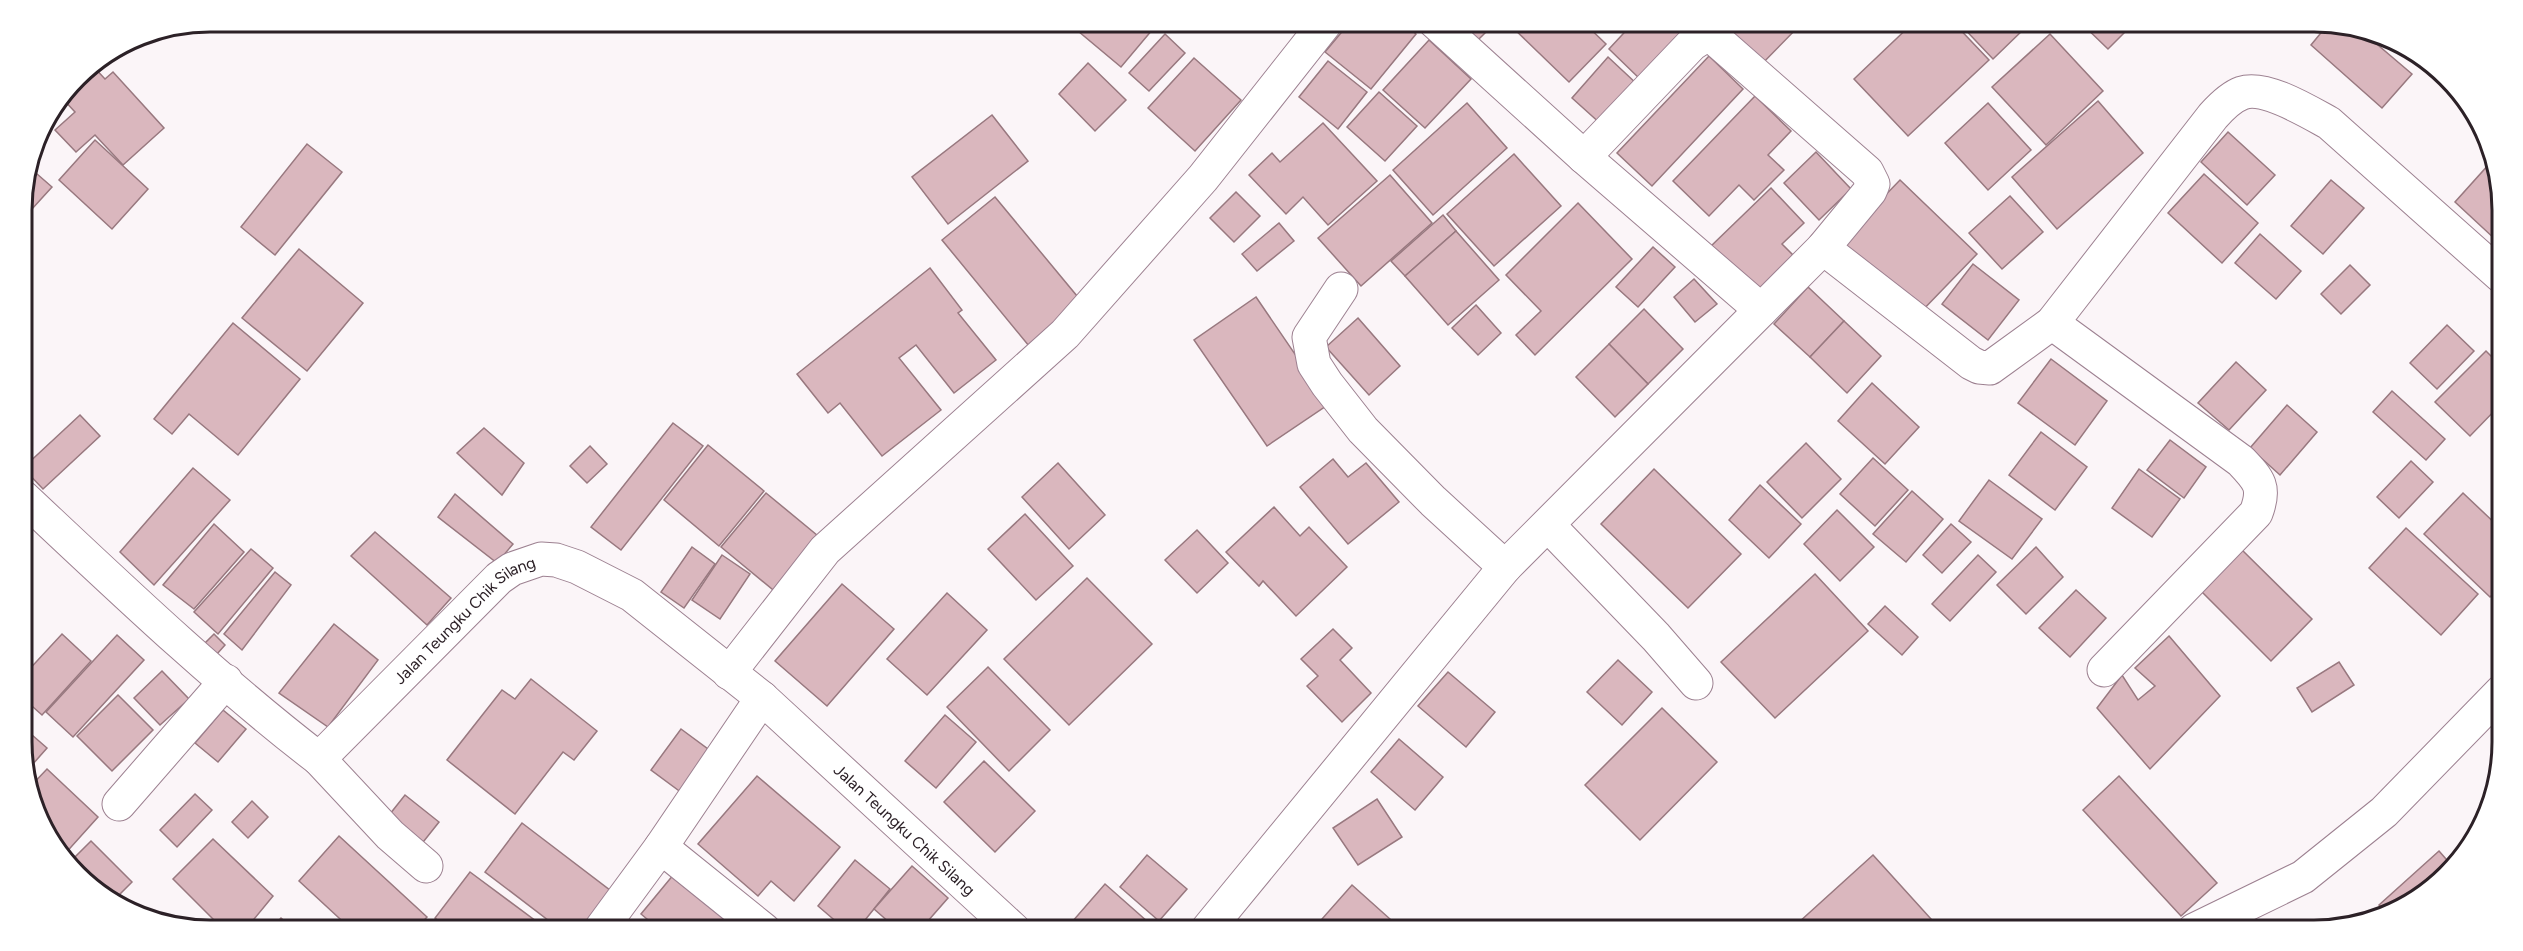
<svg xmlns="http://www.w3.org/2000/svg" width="2523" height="951" font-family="Figtree,sans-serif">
<rect width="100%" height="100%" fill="#fbf5f8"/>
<g fill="#dab7be" stroke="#98787f" stroke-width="1.5">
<path d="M1066,21H1156L1158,23L1121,67Z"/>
<path d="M1351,21H1400L1416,34L1371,89L1325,52Z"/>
<path d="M1456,21H1497L1476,42Z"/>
<path d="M1510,21H1582L1606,44L1569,82L1508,23Z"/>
<path d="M1635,21H1697L1641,80L1609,49Z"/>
<path d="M1718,21H1803V22L1757,69L1713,26Z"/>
<path d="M1915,21H1952L1989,60L1908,136L1854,79Z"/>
<path d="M1957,21H2018L2025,28L1993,59Z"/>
<path d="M2079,21H2136L2108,49Z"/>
<path d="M2329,23L2359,29L2412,74L2382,108L2311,45Z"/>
<path d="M1165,34L1185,53L1149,91L1129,73Z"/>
<path d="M2050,34L2103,91L2046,145L1992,87Z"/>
<path d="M1429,40L1471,79L1425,128L1383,90Z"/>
<path d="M1709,56L1743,89L1652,186L1617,153Z"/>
<path d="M1608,57L1638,85L1602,125L1572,98Z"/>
<path d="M1194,58L1241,100L1195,151L1148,108Z"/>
<path d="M1328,61L1367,92L1338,129L1299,97Z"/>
<path d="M1088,63L1126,100L1095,131L1059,94Z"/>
<path d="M91,64L105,79L113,72L164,128L123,165L95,135L76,152L55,130L75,112L62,98L85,68Z"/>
<path d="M1379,92L1417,126L1385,161L1347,127Z"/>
<path d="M1755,96L1791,131L1768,155L1784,170L1754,200L1739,185L1709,216L1673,181Z"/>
<path d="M2098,101L2143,153L2057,229L2012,177Z"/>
<path d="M1467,103L1507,148L1433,215L1393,170Z"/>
<path d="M1988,103L2031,150L1988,190L1945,143Z"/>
<path d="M992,115L1028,161L948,224L912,177Z"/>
<path d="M1323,123L1377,181L1328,225L1303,197L1286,214L1249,175L1272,153L1280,162Z"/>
<path d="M2228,132L2275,175L2247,205L2201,162Z"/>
<path d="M95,140L148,189L112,229L59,180Z"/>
<path d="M307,144L342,172L275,255L241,227Z"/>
<path d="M1816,152L1851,189L1819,220L1784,183Z"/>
<path d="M1514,154L1561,206L1494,266L1447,214Z"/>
<path d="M2491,162L2500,184V237L2497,241L2455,202Z"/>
<path d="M29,167L52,187L32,209L21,199Z"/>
<path d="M2204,174L2258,223L2222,263L2168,213Z"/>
<path d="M1390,175L1432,223L1361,286L1318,238Z"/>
<path d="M1900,180L1977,254L1918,315L1841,241Z"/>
<path d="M2331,180L2364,208L2323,254L2291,226Z"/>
<path d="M1771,188L1804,223L1782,244L1803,265L1765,302L1710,247Z"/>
<path d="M1236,192L1260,216L1234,242L1210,218Z"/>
<path d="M2010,196L2043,232L2002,269L1969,233Z"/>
<path d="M995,197L1082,302L1029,346L942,240Z"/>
<path d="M1578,203L1632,259L1535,355L1516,335L1541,311L1506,275Z"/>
<path d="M1443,215L1456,231L1405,276L1391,261Z"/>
<path d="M1279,223L1294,241L1257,271L1242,254Z"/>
<path d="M1456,231L1499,280L1448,325L1405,276Z"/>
<path d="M2260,234L2301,271L2276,299L2235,263Z"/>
<path d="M1653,247L1675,267L1638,307L1616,287Z"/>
<path d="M299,249L363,303L307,371L242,318Z"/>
<path d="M1973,264L2019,300L1988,340L1942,304Z"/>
<path d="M2350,265L2370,285L2341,314L2321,294Z"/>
<path d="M930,268L962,310L958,313L996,360L954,393L916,345L899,358L941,410L882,456L840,403L828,413L797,374Z"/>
<path d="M1694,279L1717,304L1695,322L1674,297Z"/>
<path d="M1808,287L1844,321L1810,357L1774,324Z"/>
<path d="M1256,297L1329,404L1267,446L1194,340Z"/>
<path d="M1476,305L1501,333L1478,355L1452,328Z"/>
<path d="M1644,309L1683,349L1648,384L1609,344Z"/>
<path d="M1358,318L1400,366L1369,395L1326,347Z"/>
<path d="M1844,321L1881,356L1847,393L1810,357Z"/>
<path d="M233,323L300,379L238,455L189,414L172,434L154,419Z"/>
<path d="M2447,325L2474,351L2437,389L2410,363Z"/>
<path d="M1609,344L1648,384L1615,417L1576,377Z"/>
<path d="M2486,351L2501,366V404L2470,436L2435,402Z"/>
<path d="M2051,359L2107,401L2075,445L2018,403Z"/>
<path d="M2236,362L2266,390L2229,430L2198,403Z"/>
<path d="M1872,383L1919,427L1885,464L1838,421Z"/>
<path d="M2392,391L2445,439L2426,460L2373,412Z"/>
<path d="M2287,405L2317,432L2280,475L2250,448Z"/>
<path d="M80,415L100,436L43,489L23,468Z"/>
<path d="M673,423L703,446L621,550L591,527Z"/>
<path d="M484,428L524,463L502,495L457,453Z"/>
<path d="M2041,432L2087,467L2055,510L2009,475Z"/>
<path d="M2170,440L2206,467L2184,498L2147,470Z"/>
<path d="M1806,443L1841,479L1802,518L1767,482Z"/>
<path d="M708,445L764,491L719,546L664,500Z"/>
<path d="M590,446L607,464L587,483L570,466Z"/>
<path d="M1873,458L1908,490L1875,526L1840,494Z"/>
<path d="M1333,459L1348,477L1366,463L1399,502L1348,544L1300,487Z"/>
<path d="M2411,461L2433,482L2399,518L2377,497Z"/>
<path d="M1058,463L1105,515L1069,549L1022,497Z"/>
<path d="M193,468L230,500L154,585L120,552Z"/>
<path d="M1654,469L1741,554L1688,608L1601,524Z"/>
<path d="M2139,469L2180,499L2152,537L2112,508Z"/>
<path d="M1989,480L2042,519L2012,559L1959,521Z"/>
<path d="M1760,485L1801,524L1769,558L1729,520Z"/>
<path d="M1912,491L1943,519L1906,562L1873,534Z"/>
<path d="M766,493L823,540L778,594L721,547Z"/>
<path d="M2463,493L2501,529L2502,585L2490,597L2424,534Z"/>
<path d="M455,494L513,544L497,563L438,517Z"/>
<path d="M1274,507L1300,536L1309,527L1347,567L1296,616L1263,581L1259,586L1226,552Z"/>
<path d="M1837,510L1874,547L1840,581L1804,544Z"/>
<path d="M1025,514L1073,566L1036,600L988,549Z"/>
<path d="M214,524L244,552L194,609L163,585Z"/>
<path d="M1951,524L1971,542L1942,573L1923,555Z"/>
<path d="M2406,528L2478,594L2441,635L2369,568Z"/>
<path d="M1197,530L1228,563L1197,593L1165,560Z"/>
<path d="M375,532L451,598L427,625L351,556Z"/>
<path d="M692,547L715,564L684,608L661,592Z"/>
<path d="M2036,547L2063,577L2026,614L1997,585Z"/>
<path d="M2240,548L2312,619L2271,661L2199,589Z"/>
<path d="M251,549L273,568L218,634L194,612Z"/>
<path d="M722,555L750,574L720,619L692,600Z"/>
<path d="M1978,555L1996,572L1950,621L1932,604Z"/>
<path d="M275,572L291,585L242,650L224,634Z"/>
<path d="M1815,574L1868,631L1775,718L1721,662Z"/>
<path d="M1087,578L1152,644L1069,725L1004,659Z"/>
<path d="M842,584L894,629L827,706L775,661Z"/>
<path d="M2076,590L2106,618L2070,657L2039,628Z"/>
<path d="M947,593L987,630L927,695L887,659Z"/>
<path d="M1885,606L1918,637L1902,655L1868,624Z"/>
<path d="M334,624L378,660L328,727L279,693Z"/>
<path d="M1333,629L1352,648L1340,660L1371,693L1342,722L1307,686L1318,676L1301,659Z"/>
<path d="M62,634L91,661L42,715L24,699V675Z"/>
<path d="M214,634L225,645L217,654L205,643Z"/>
<path d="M117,635L144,660L73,737L46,712Z"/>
<path d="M2169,636L2220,696L2150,769L2097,708L2122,675L2138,700L2155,686L2135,668Z"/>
<path d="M1618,660L1652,692L1622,725L1587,692Z"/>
<path d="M2339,662L2354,685L2312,712L2297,688Z"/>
<path d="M988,667L1050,730L1009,771L947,707Z"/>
<path d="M162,671L189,699L160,725L134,698Z"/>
<path d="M1448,672L1495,712L1466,747L1418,706Z"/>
<path d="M531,679L597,731L574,760L563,752L515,814L447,760L502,690L515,699Z"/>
<path d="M118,695L153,730L112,771L77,736Z"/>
<path d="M1662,708L1717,762L1640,840L1585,785Z"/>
<path d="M223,710L246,729L218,762L195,743Z"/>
<path d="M945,715L976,742L936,788L905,761Z"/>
<path d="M24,728L47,748L25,773Z"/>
<path d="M681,729L712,752L682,793L651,770Z"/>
<path d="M1399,739L1443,777L1415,810L1371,772Z"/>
<path d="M984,761L1035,811L995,852L944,802Z"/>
<path d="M47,769L98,817L63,856L29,788Z"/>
<path d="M757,776L840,847L794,901L771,881L758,896L698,844Z"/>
<path d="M2119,776L2217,883L2181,916L2083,810Z"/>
<path d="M195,794L212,810L177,847L160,830Z"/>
<path d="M405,795L439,822L420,846L386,819Z"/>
<path d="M1377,799L1402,837L1358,865L1333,828Z"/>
<path d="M252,801L268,817L248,838L232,822Z"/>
<path d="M522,823L615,894L588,930H561L485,872Z"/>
<path d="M339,836L427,917L415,930H352L299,881Z"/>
<path d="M213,839L273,896L245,930H224L173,879Z"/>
<path d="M91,841L132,882L116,898L67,865Z"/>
<path d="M2439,851L2453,867L2428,891L2387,913L2379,905Z"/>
<path d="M1147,855L1187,889L1159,921L1120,887Z"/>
<path d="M1873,855L1941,930H1805L1798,923Z"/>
<path d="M855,860L890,889L857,930H846L818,906Z"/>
<path d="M912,866L948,898L920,930H898L874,909Z"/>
<path d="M470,872L548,930H451L435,918Z"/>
<path d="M674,874L741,930H660L641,914Z"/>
<path d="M1105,884L1157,930H1065Z"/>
<path d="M1352,885L1390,919L1381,930H1315L1314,928Z"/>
<path d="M281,918L295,930H270Z"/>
<path d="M429,923L437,930H423Z"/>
</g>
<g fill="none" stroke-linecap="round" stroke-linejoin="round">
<g stroke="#9d8191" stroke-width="35">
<g id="minor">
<path d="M1434,21L1584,157L1761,310"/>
<path d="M1823,248L1971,363L1979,367L1990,368L2052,323L2213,116C2221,107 2231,97 2242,93C2265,85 2309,112 2329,123L2501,276"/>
<path d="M1341,289L1309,337L1314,364L1327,384L1363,430L1433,501L1505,567"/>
<path d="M2052,323L2241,461C2259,480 2266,487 2256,513L2104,670"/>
<path d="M1548,525L1656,637L1696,683"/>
<path d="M729,673L825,550L1065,334L1203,178L1327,21"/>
<path d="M319,759L390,835L426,866"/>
<path d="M119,804L226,681"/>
<path d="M661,847L764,930"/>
<path d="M600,930L661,847L762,698"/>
<path d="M1207,930L1505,567L1823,248L1870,191L1873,184L1867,172L1713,37H1703L1692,44L1584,157"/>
</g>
</g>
<g stroke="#9d8191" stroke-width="35">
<g id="tertiary">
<path id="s1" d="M23,497C119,587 215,679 319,759L499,578L512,569L541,559L556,560L577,567L632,595L762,698L1014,930"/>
<path d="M2194,930L2303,877L2384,812L2502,691"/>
</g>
</g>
<use href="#minor" stroke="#fff" stroke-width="33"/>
<use href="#tertiary" stroke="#fff" stroke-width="33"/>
</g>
<g text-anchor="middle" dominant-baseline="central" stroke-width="4.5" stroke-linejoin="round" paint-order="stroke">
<g font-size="16" fill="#2c2127" stroke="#fff">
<text stroke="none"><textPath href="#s1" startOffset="598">Jalan Teungku Chik Silang</textPath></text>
<text stroke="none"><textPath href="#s1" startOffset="1156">Jalan Teungku Chik Silang</textPath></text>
</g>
</g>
<path d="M0 0H2523V951H0ZM210 32H2314A178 178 0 0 1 2492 210V742A178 178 0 0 1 2314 920H210A178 178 0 0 1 32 742V210A178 178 0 0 1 210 32Z" fill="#fff" fill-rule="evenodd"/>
<path fill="none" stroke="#2c2127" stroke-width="3" d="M210 32H2314A178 178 0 0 1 2492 210V742A178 178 0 0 1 2314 920H210A178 178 0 0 1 32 742V210A178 178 0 0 1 210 32Z"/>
</svg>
